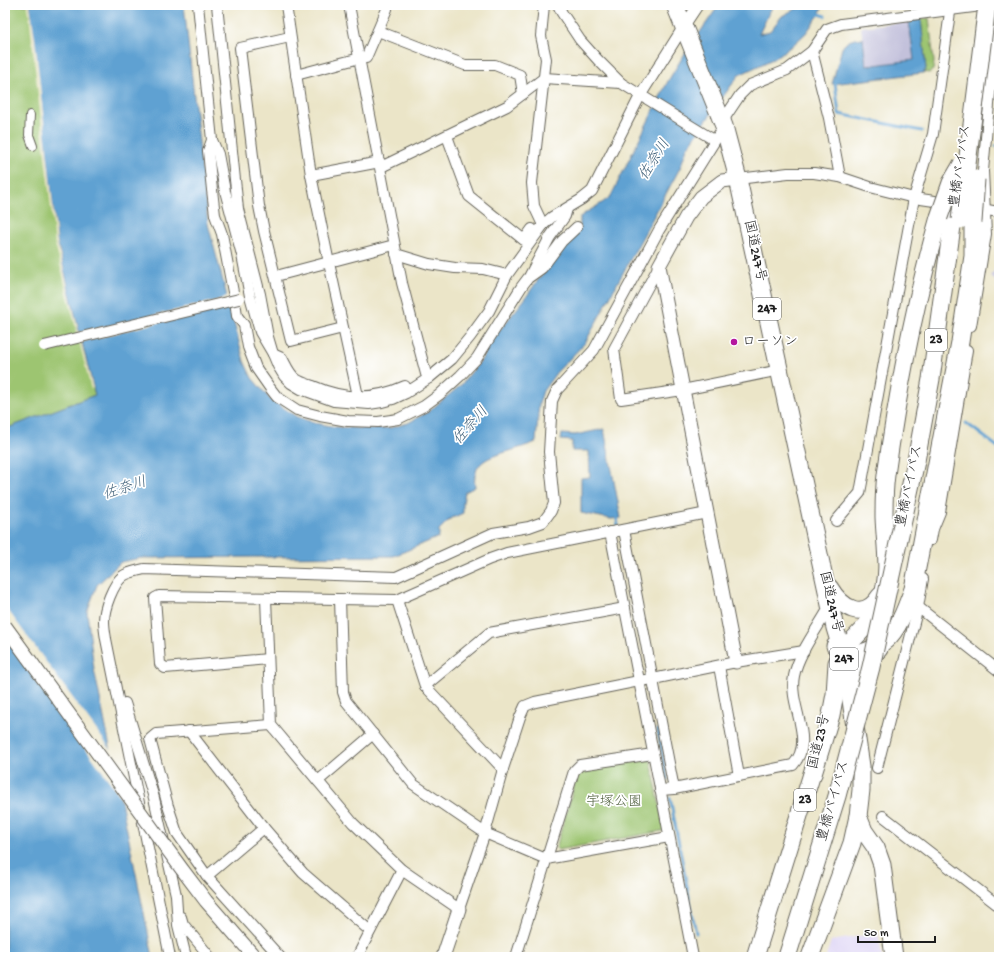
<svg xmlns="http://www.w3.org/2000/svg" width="1004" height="962" font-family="'Gochi Hand','Klee One',sans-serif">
<rect width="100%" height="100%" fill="#fff"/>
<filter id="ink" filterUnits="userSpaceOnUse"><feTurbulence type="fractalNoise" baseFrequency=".025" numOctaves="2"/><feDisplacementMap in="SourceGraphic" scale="8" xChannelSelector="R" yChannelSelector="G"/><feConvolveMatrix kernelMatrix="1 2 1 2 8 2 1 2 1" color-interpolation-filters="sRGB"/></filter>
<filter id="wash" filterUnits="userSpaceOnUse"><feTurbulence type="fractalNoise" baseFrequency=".012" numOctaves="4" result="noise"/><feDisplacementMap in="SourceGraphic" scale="16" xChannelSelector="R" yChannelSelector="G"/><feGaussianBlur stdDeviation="0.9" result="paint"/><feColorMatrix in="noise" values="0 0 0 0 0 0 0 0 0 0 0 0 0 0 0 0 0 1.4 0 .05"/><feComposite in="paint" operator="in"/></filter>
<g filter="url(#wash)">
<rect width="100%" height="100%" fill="#ebe5c8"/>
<path fill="#ded5f5" d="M878,933L882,957H826L831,941Z"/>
<g fill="#c3c1db">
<path d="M909,21L914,60L866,66L861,27Z"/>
<path d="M999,265V284L990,276Z"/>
</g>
<g fill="#9dc571" stroke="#5c7046">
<path d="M5,5H30L57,242L95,395L5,429Z"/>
<path d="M929,18L934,62L933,70L929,73L923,72L926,69L921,19Z"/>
<path d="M648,759L651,761L664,828L662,831L558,850L556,848L578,772L582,769Z"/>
</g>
<g fill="#5ea1d2" stroke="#3d5e77">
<path d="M30,5H184L208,224L244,361L252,378L270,399L297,417L315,423L336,427L374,429L390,428L408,423L428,412L461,385L482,359L490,342L524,300L540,277L580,228V217C590,209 601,205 611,196L668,81L682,58L719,5H773L759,34L770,31L782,16L793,10L806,5H823L819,15L806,33L793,45L775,58L739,75L725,94L687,148L680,168L585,343L556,373L543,391L539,404L536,442C526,446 516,449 506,452C486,458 472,463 475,487L465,492L463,503V513L450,519L439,530V537L394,556L141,558L121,562L97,585L87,612L94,669L153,957H5V429L95,395L57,242Z"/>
<path d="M921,19L926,69L923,73L832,84L842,48C847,40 853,39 863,38L866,66L914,60L909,21Z"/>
<path d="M604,429L621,518L611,519L581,513V478L590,477L589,451H572V441L561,440L562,434L575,435Z"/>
</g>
<g fill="#ebe5c8">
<path d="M28,5H30L35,39L57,242L79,333L223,299L229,294L232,307L224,306L81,342L93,388L91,389L55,243Z"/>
<path d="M5,606L114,754L123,800L5,638Z"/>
</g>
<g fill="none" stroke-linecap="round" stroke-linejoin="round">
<g stroke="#5ea1d2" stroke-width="3">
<path d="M918,5V9"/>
<path d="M817,15L820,14L825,16"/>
<path d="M837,81L835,83L839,114L922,131"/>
<path d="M996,146H999"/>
<path d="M966,423L999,448"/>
<path d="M616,515L618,525"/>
<path d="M658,730L667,779"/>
<path d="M670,798L696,933"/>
</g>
</g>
</g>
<g filter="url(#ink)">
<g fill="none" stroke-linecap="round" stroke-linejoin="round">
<g stroke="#646258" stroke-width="10">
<path id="pedestrian" d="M30,115L29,135L33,146"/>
</g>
<g stroke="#646258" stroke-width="12">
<g id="minor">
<path d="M198,5L212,140L208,151L212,190L215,215L222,234L233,292"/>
<path d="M217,5L238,209L260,294L268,337L273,354L278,366L284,376L291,383L301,389L334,401L369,404L382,402L393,399L406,393L429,378L452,359L470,337L489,311L507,275L543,225L552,217L582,199L592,191L640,96L684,26L698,5"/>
<path d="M286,5L311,175L329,263L358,396"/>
<path d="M349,5L402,283L426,374L429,378"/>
<path d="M558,5L562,13L580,40L598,60L621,83L714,140"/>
<path d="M378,31L465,65H495L520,75L523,94"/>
<path d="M290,37L240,48L259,206L264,231L291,341L343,328"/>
<path d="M812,51L829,118L840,177"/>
<path d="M296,75L360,58H366L387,9V5"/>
<path d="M447,136L469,196L524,240L532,229"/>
<path d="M212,140L218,154L225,191L242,255L250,296L260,332L273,354L282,358C286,365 289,374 296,379C300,382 307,384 313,386C345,400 374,400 405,386"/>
<path d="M381,167L507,106L544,78L621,83"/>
<path d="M311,175L380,162"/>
<path d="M738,179L788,173H814L840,177L870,187L914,198L933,134L951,5"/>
<path d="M981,209L999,212"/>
<path d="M543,225L534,206L532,183L546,59L541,36L544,5"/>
<path d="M396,254L429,264L455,268L483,269L507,275"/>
<path d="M659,266L614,349L621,399L683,390L780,370"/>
<path d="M530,275L550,237L565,216L567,209"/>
<path d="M276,276L394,245"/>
<path d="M236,308L237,316L244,325L248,347L256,368L270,388L277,397L297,410L320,416L348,421L378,422L398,419L424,406L439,395L460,376L477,358L522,286L528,278L542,268L562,241L577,227"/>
<path d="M971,326L986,234L983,171L998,5"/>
<path d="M836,521L860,493L914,198L948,203"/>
<path d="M624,530L674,789"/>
<path d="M610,532L693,957"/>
<path d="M931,540L933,529L940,512L967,350"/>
<path d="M266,598L271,725L353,823L402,870L459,909L485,833L503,769L520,717L525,706L535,702L639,681L653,679L736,662L804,651"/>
<path d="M340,599L343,692L346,701L413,784L485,833L546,859L669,837"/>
<path d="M397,600L425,686L503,769"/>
<path d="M918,607L999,671"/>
<path d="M268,659L165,668L160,664L155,598L159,596L397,600L490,559L507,553L707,513"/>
<path d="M719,666L739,776"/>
<path d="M425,686L489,633L625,608"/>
<path d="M125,703L154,798L176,895L178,925L186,957"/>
<path d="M271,725L156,734L150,739L168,806L177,833L207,876L280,957"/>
<path d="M189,731L264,828L303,873L370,931"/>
<path d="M877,768L918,607L923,579"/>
<path d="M318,781L373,734"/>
<path d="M660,790L674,789L793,765C816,740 788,706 794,676C798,655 815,632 826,613"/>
<path d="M883,816L999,906"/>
<path d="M207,876L264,828"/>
<path d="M181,917L183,924L210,957"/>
<path d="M170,957L106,639C105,633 104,627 104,621C104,608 113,584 123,576C129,572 137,571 144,569L396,577L493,533L529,527L543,522L551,511L554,503L549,452L552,401L557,390L594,350L659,230L724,126L726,116L740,95L750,85L787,70L812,51L827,29L841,24L989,5"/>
<path d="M357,957L402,870"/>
<path d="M516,957L574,771L580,765L653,754"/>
</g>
</g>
<g stroke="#646258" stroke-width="15">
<g id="tertiary">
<path d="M736,662L659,266L686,217L701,197L722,181L738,179"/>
<path d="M443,957L459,909"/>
</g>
</g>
<g stroke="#646258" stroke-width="19">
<g id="trunk">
<path d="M675,5L724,126L738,179L835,628L842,651L849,687L861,766V790L858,816L864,831L876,848L882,865L894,957"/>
<path d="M916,461L931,379L953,219"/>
<path d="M829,587C841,607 863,623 880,596"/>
<path d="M835,646C845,654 855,656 867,651C873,648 880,645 886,640C899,629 907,605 913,589L960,342L973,256V222"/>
<path d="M852,691L857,671L879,649"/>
<path d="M813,774L831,715L835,694L837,663L842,651C858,634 875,620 882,598C891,570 885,546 884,517C884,504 884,489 886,475C898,389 915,301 939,217"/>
<path d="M755,957L815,764"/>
<path d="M810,957L852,843L858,816"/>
</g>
</g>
<use href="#pedestrian" stroke="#fff" stroke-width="8"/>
<use href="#minor" stroke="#fff" stroke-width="10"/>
<use href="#tertiary" stroke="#fff" stroke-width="13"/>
<use href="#trunk" stroke="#fff" stroke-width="17"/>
<g stroke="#646258" stroke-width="12" stroke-linecap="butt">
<path id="minor-bridge" d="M44,346L239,299"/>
</g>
<g stroke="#646258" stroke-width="15" stroke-linecap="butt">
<path id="tertiary-bridge" d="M5,626L181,868L206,901L253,955"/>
</g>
<g stroke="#646258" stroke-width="19" stroke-linecap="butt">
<g id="trunk-bridge">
<path d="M939,217L951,183L962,164"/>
<path d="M960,220L987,5"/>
<path d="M973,222L976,179"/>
<path d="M787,957L837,796L871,667L916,461"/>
</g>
</g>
<use href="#minor-bridge" stroke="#fff" stroke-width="10"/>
<use href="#tertiary-bridge" stroke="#fff" stroke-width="13"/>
<use href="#trunk-bridge" stroke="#fff" stroke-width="17"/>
</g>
</g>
<circle fill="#b5179e" stroke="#fff" stroke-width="1.5" cx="734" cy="342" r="4"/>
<g text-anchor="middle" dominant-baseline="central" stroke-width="3.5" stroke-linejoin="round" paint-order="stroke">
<g fill="#fff" stroke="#606060" stroke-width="1">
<rect x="753" y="298" width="28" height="22" rx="3"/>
<rect x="925" y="329" width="22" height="22" rx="3"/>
<rect x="830" y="648" width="28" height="22" rx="3"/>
<rect x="794" y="789" width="22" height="22" rx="3"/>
</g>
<g font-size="13" font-weight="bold" fill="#1c1c1c">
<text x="767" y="309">247</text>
<text x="936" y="340">23</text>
<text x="844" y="659">247</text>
<text x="805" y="800">23</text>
</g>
<g font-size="14" fill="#1c1c1c" stroke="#fff">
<text transform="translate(961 166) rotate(-82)">豊橋バイパス</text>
<text transform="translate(754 251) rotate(78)">国道247号</text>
<text transform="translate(910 486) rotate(-78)">豊橋バイパス</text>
<text transform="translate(830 602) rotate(77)">国道247号</text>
<text transform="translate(820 742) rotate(-77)">国道23号</text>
<text transform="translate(834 801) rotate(-74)">豊橋バイパス</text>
</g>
<g font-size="14" fill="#1c1c1c" stroke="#fff" text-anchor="start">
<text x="742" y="342">ローソン</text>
</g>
<g font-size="14" fill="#50603e" stroke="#fff">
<text x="614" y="802">宇塚公園</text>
</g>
<g font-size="15" font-style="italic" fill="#3d5e77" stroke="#fff">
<text transform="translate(655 160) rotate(-58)">佐奈川</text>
<text transform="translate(471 426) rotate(-49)">佐奈川</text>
<text transform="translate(125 489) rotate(-18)">佐奈川</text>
</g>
</g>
<rect width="1004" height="962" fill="none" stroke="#fff" stroke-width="20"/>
<path d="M858 936v6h77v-6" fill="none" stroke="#1c1c1c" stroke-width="2"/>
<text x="864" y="936" font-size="12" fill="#1c1c1c" stroke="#ffffff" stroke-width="3" paint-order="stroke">50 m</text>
</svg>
